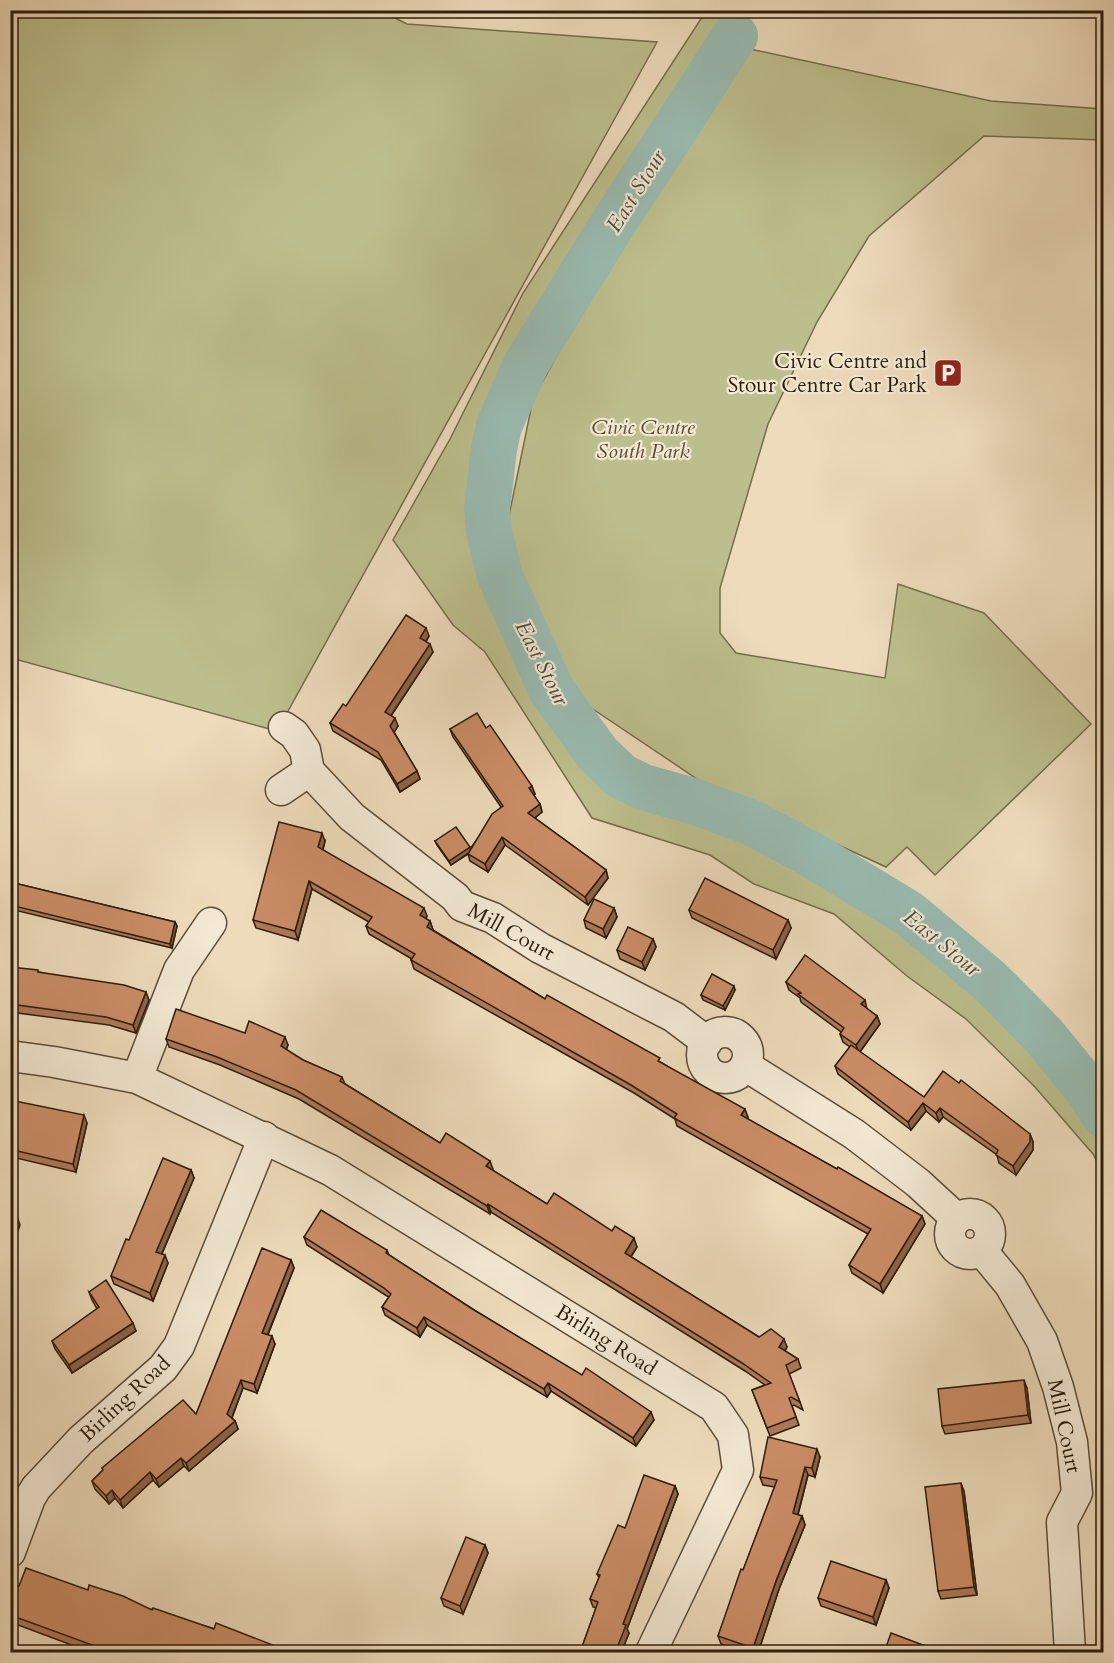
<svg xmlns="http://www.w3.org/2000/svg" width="1114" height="1663" font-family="Cardo,serif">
<rect width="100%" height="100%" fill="#eddbbb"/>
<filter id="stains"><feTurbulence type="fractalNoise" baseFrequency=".00333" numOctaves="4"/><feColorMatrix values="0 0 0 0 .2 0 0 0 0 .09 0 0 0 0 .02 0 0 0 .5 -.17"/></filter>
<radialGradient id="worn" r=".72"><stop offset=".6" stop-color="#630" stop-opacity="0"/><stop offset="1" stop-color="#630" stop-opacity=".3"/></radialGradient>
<g fill="#bdbe8d" stroke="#746e4c" stroke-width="1.5">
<path d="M379,10L407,24L657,42L277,731L11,658L10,11Z"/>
<path d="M706,11H751L499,426L489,531L552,691L643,787L750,822L860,885L985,977L1103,1117V1173L1093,1154L1035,1087L966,1019L907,976L834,914L754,884L710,855L592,818L485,652L453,625L393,540L450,439L523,293Z"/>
<path d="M741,47L991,101L1103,109V140L984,136L869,236L817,322L768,424L720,588V633L736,653L885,678L898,584L984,613L1091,724L935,875L907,847L886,867L700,781L575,697L532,630L504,540L533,399L613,254Z"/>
</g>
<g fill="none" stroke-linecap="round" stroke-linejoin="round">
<path stroke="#99bbb1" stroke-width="46" d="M735,36L609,230L526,364L499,426L494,449L487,509L489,531L500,576L552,691L598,754L621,776L643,787L693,801L750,822L807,852L908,913L985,977L1002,993L1044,1036L1089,1091L1104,1115"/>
<g stroke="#5b4c38" stroke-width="33">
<g id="minor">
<path d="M284,727L294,734L305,750L309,771L352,817L455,897L462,906L493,918L540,948L674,1017L707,1042"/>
<path d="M281,790L309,771"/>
<circle cx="725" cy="1055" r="23"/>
<path d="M10,1056L54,1062L137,1078L330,1170L714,1407L733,1435L738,1470L651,1652"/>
<path d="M746,1066L854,1134L918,1183L956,1218"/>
<path d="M137,1078L179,970L211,923"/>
<circle cx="970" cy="1234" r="20"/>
<path d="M982,1251L1010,1285L1042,1341L1058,1387L1072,1442L1077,1493L1062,1522L1070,1652"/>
<path d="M10,1552L30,1498L36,1488L81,1440L163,1368L179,1346L264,1137"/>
</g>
</g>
<use href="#minor" stroke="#f3e8d3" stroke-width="30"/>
</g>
<g fill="#ae7858" stroke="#2a1d0c" stroke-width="1.5">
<path d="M429,636L426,642L433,652L391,716L398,726L394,732L417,771L420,779L400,792L381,760L333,731L330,723L346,706Z"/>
<path d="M486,728L535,794L533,795L540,804L542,812L535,818L606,870L608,878L588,905L505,845L488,872L470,861L468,854L451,865L437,845L435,841L470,849L501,807L453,737L450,729Z"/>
<path d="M325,841L323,850L427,916L426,919L430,921L433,930L545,999L662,1063L748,1117L747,1119L922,1216L925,1224L883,1293L852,1273L849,1265L868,1234L677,1126L675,1119L634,1093L414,969L411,960L412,959L369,934L366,926L369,922L312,889L298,940L256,928L253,920Z"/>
<path d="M10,882L175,922L177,926L172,948L10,909Z"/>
<path d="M614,908L617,917L606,938L586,928L584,920Z"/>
<path d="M689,910L788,920L791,928L776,959L692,918Z"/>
<path d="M653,939L656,947L645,970L620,959L617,950Z"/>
<path d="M10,967L39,972L149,1000L136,1033L109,1025L10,1012Z"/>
<path d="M786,982L867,1009L877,1016L880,1024L860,1052L924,1097L1030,1134L1033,1142V1150L1016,1175L999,1163L997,1155L943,1117L939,1122L926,1111L911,1130L838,1074L835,1066L850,1047L843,1042L840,1034L841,1032L801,1002L800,998L789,990Z"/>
<path d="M735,990L725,1010L703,1000L701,995Z"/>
<path d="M245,1033L288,1045L286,1050L303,1060L342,1077L345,1084L440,1143L490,1161L492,1170L547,1204L637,1247L631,1257L759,1337L787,1347L785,1351L798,1359L801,1368L789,1374L803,1410L794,1405L792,1406L799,1425L770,1436L752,1390L765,1385L745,1371L491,1212L490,1214L299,1099L220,1065L169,1047L166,1039Z"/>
<path d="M10,1100L87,1123L76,1172L16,1158V1156L10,1155Z"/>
<path d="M191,1170L194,1178L162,1254L168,1263L153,1301L114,1284L111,1276L129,1240Z"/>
<path d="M304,1237L387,1250L389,1255L474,1310L654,1420L636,1446L551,1391L547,1397L427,1325L420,1337L385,1315L382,1307L389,1297L387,1296L307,1245Z"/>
<path d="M291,1260L294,1268L268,1335L275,1344L257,1393L243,1388L232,1418L235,1421L238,1429L189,1471L184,1466L159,1487L153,1480L123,1508L115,1498L109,1504L95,1489L92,1481L103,1470L102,1468L196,1414Z"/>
<path d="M89,1292L136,1331L72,1373L55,1349L52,1341L97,1309L92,1300Z"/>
<path d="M1027,1388L1031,1423L945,1434L942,1426Z"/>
<path d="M820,1457L815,1477L808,1475L798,1515L802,1516L805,1525L779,1589L758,1653H745L721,1644L718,1636L775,1487L763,1485L760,1477Z"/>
<path d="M675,1486L678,1494L627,1629L629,1633L621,1653H581V1650L596,1608L593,1607L590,1599L599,1578L597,1574L625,1528Z"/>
<path d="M964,1491L977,1595L941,1599L938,1591Z"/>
<path d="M485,1545L488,1553L463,1614L444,1606L441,1598Z"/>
<path d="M886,1580L889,1588L876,1625L821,1606L818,1598Z"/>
<path d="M19,1586L88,1590L293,1653H93L10,1622V1596Z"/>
</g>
<g fill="#8d6247" stroke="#2a1d0c" stroke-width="1.5">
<path d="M426,628L429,636L423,646L420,638Z"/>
<path d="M430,644L433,652L388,720L385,712Z"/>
<path d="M395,718L398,726L393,734L390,726Z"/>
<path d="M417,771L420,779L400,792L397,784Z"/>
<path d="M532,786L535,794L531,796L529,788Z"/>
<path d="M540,804L542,812L531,821L528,813Z"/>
<path d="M322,833L325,841L321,855L318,847Z"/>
<path d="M502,837L505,845L488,872L485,864Z"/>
<path d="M470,847L471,851L451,865L449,861Z"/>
<path d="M606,870L608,878L588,905L585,897Z"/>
<path d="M309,881L312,889L298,940L295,931Z"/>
<path d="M424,908L427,916L423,924L420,915Z"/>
<path d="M614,908L617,917L606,938L603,929Z"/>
<path d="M788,920L791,928L776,959L773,950Z"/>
<path d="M430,921L433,930L430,935L427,927Z"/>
<path d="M175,922L177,926L172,948L170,944Z"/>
<path d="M653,939L656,947L645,970L642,962Z"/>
<path d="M734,986L735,990L725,1010L723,1006Z"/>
<path d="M146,992L149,1000L136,1033L133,1025Z"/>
<path d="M865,1000L867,1009L861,1004Z"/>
<path d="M877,1016L880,1024L859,1053L856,1045Z"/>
<path d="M285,1037L288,1045L284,1055L281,1046Z"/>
<path d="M923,1103L926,1111L911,1130L908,1122Z"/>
<path d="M940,1108L943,1117L939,1122L936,1113Z"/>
<path d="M745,1109L748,1117L744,1124L741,1115Z"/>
<path d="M84,1115L87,1123L76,1172L73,1164Z"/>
<path d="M1030,1134L1033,1142V1150L1016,1175L1013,1166Z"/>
<path d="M490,1161L493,1169L489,1174L486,1166Z"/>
<path d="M191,1170L194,1178L159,1260L156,1252Z"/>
<path d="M488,1204L491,1212L490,1214L487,1206Z"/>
<path d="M15,1210L20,1225L10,1254V1222Z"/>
<path d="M922,1216L925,1224L883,1293L880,1284Z"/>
<path d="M634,1238L637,1247L628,1261L625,1253Z"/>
<path d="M165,1255L168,1263L153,1301L150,1293Z"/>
<path d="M291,1260L294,1268L265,1341L262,1333Z"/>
<path d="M424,1317L427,1325L420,1337L417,1328Z"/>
<path d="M133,1323L136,1331L72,1373L69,1365Z"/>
<path d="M272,1336L275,1344L257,1393L254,1384Z"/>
<path d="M784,1339L787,1347L782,1355L779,1347Z"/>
<path d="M241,1380L243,1388L230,1422L227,1414Z"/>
<path d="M1024,1380L1027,1388L1031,1423L1028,1415Z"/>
<path d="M548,1383L551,1391L547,1397L544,1389Z"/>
<path d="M651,1412L654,1420L636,1446L633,1438Z"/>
<path d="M235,1421L238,1429L189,1471L186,1463Z"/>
<path d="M817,1449L820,1457L815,1477L812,1468Z"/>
<path d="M181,1458L184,1466L159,1487L156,1479Z"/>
<path d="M805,1467L808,1475L796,1521L793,1513Z"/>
<path d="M150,1472L153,1480L123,1508L120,1500Z"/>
<path d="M961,1483L964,1491L977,1595L974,1587Z"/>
<path d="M675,1486L678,1494L627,1629L629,1633L621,1653H615L623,1624Z"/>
<path d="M112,1490L115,1498L109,1504L106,1496Z"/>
<path d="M802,1516L805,1525L779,1589L758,1653H755L753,1648L776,1581Z"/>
<path d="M485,1545L488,1553L463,1614L460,1606Z"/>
<path d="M886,1580L889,1588L876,1625L873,1617Z"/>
</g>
<g fill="#ca8c66" stroke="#2a1d0c" stroke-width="1.5">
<path d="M406,615L426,628L420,638L430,644L385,712L395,718L390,726L417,771L397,784L378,752L330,723L343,704L346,706Z"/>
<path d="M477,713L486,728L490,725L532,786L529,788L540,804L528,813L606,870L585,897L502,837L485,864L468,854L492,814L503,806L450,729Z"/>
<path d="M279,822L322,833L318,847L424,908L420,915L430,921L427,927L545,999L547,995L660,1058L658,1061L745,1109L741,1115L837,1169L838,1167L922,1216L880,1284L849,1265L871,1229L674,1118L677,1114L631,1085L411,960L415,954L366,926L372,917L309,881L295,931L253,920Z"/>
<path d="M456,827L470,847L449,861L435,841Z"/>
<path d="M705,878L788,920L773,950L689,910Z"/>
<path d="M10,882L175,922L170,944L10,905Z"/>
<path d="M594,899L614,908L603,929L584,920Z"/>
<path d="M628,927L653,939L642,962L617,950Z"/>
<path d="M805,955L865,1000L861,1004L877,1016L856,1045L840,1034L844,1028L798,994L801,993L786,982Z"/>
<path d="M10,967L38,970V972L124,985L146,992L133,1025L106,1017L10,1004Z"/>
<path d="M712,974L734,986L723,1006L701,995Z"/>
<path d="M176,1009L245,1033L249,1021L285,1037L281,1046L303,1060L342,1077L340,1081L345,1084L440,1143L446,1133L490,1161L486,1166L547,1204L554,1193L612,1231L615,1226L634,1238L625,1253L759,1337L771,1329L784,1339L779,1347L798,1359L786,1365L800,1402L791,1397L789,1398L796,1417L767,1428L752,1390L771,1383L742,1363L488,1204L487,1206L296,1090L217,1057L166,1039Z"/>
<path d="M851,1045L924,1097L943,1071L959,1083L961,1080L1030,1134V1142L1013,1166L996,1155L998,1150L940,1108L936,1113L923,1103L908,1122L835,1066Z"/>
<path d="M10,1100L84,1115L73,1164L13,1150L14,1148H10Z"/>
<path d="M163,1158L191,1170L156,1252L165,1255L150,1293L111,1276L126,1239L129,1240Z"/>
<path d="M10,1208L15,1210L10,1222Z"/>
<path d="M321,1210L387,1250L386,1253L474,1310L582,1375L586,1368L651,1412L633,1438L548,1383L544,1389L424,1317L417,1328L382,1307L391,1294L384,1288L304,1237Z"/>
<path d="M262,1248L291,1260L262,1333L272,1336L254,1384L241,1380L227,1414L235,1421L186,1463L181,1458L156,1479L150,1472L120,1500L112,1490L106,1496L92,1481L103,1470L102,1468L183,1400L196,1414Z"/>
<path d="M106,1280L133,1323L69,1365L52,1341L99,1307L89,1292Z"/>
<path d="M1024,1380L1028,1415L942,1426L938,1389Z"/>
<path d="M768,1437L817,1449L812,1468L805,1467L793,1513L802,1516L776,1581L753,1648L718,1636L741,1569L743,1570L777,1480L760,1477Z"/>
<path d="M644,1475L675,1486L623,1624L626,1625L615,1653H586L581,1650L598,1602L590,1599L600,1575L597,1574L618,1525L625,1528Z"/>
<path d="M961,1483L974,1587L938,1591L925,1487Z"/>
<path d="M466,1537L485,1545L460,1606L441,1598Z"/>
<path d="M831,1561L886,1580L873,1617L818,1598Z"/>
<path d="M26,1568L88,1590L89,1585L123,1596L152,1610L153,1608L214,1629L216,1623L293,1653H114L10,1615V1596L15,1585L19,1586Z"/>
<path d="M891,1633L944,1653H884Z"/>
</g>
<defs>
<g id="parking-square" transform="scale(1.5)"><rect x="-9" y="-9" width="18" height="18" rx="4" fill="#8f2418" stroke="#f3e8d3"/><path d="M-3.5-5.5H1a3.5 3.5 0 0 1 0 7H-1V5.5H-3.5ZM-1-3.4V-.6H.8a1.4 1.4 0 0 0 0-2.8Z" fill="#fff"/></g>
</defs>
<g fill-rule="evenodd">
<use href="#parking-square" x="948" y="373"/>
</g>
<g text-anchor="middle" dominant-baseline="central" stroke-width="4.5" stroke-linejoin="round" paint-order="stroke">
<g font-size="21" fill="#2a1d0c" stroke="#f3e8d3" text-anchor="end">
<text x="927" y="361">Civic Centre and<tspan x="927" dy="24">Stour Centre Car Park</tspan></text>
</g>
<g font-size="21" font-style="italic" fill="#564d33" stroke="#f3e8d3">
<text x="643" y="427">Civic Centre<tspan x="643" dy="24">South Park</tspan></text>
</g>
<g font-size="21" fill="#2a1d0c" stroke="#f3e8d3">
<text transform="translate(511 932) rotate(29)">Mill Court</text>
<text transform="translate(606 1340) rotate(32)">Birling Road</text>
<text transform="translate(125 1399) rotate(-43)">Birling Road</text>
<text transform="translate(1064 1426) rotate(78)">Mill Court</text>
</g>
<g font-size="22" font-style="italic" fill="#4b4c3e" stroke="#f3e8d3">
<text transform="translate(636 191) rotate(-58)">East Stour</text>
<text transform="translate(542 663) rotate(63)">East Stour</text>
<text transform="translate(942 943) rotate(39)">East Stour</text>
</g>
</g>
<rect width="1114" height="1663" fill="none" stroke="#eddbbb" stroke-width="36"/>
<rect x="12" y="12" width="1090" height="1639" fill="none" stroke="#2a1d0c" stroke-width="3"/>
<rect x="18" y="18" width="1078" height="1627" fill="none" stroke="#2a1d0c" stroke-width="1.5"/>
<rect width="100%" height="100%" filter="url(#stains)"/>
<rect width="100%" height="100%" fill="url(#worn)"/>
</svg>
